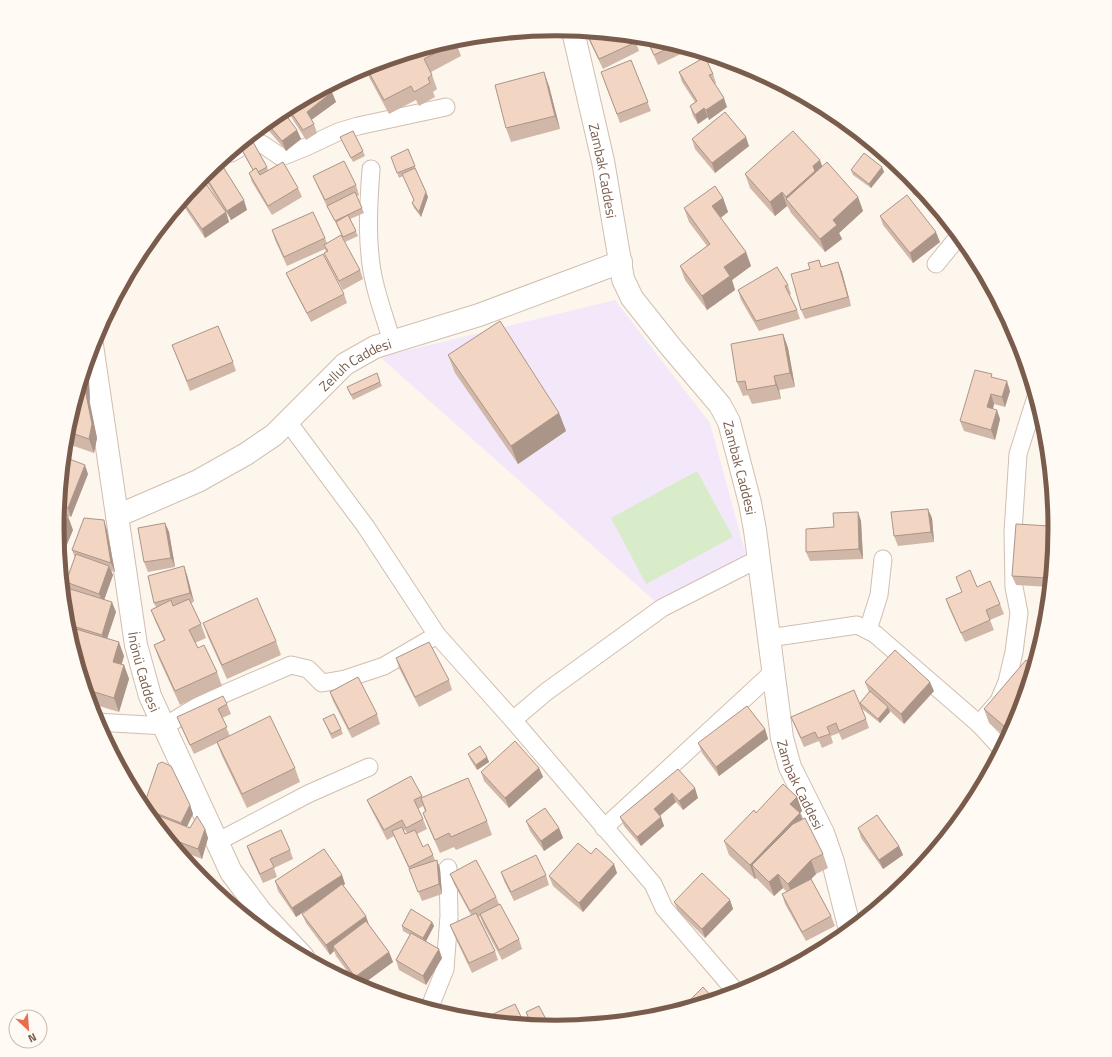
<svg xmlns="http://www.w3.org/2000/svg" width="1112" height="1057" font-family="'Titillium Web',sans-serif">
<rect width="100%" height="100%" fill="#fdf6ec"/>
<path fill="#f3e8fa" d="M615,300L710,423L746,555L657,603L380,357Z"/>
<path fill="#d8ecc9" d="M697,471L733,537L646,584L611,518Z"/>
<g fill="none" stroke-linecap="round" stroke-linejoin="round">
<g stroke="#d1beb0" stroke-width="19">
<g id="minor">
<path d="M231,153L245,145L262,144L281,157L306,147L338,132L358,126L446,107"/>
<path d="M371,169C369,198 367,227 370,255C372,284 384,314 392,342"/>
<path d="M936,264L959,236"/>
<path d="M288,422L366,527L437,635L513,720L653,884L664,908L737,993"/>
<path d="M868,630L879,595L883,559"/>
<path d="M769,638L857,625L875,634L979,724L1002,749"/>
<path d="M513,720L546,692L662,608L758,559"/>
<path d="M96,722L165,726L203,703L291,665L308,669L322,683L345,679L384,666L437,635"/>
<path d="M979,724L999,701L1007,682L1014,652L1019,613L1014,587L1013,532L1018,454L1036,397"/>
<path d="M604,828L773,672"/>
<path d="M217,842L308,794L369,767"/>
<path d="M429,1009L445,969L449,916L448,868"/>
</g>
</g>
<g stroke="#d1beb0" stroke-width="24">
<g id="tertiary">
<path id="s1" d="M573,31L603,161L623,279L632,298L670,346L720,405L729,422L750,503L755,530L782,738L790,767L823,833L833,862L850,930"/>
<path id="s2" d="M92,345L136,645L150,696L231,872L261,912L303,957"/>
<path id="s3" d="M117,516L198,481L246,454L274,435L345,364L375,347L479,315L621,262"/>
</g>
</g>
<use href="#minor" stroke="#fff" stroke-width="17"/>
<use href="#tertiary" stroke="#fff" stroke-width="22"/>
</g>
<g fill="#d1b7a8" fill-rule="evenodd">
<path d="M544,30L516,38L514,33Z"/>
<path d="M585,32L634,37L639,51L603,69Z"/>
<path d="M646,38L654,39L689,50L658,65Z"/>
<path d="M455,40L461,56L431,72L437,89L433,92L435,97L419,106L416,100L389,114L369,77L366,67Z"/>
<path d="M711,56L739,65L730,70L725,61L717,66Z"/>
<path d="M631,60L651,111L620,123L601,72Z"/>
<path d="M679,72L713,74L716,83L715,84L727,107L709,120L708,117L698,124L693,116L690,106L695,102L682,82Z"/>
<path d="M335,83L337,87L331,91L336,102L311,120L314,124L317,133L306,140L288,112L287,109Z"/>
<path d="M549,86L560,129L511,142L506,128Z"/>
<path d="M279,113L297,130L301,139L286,151L264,125Z"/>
<path d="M340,137L363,151L365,156L353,162Z"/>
<path d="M692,139L749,146L715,173L695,149Z"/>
<path d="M241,148L267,167L268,170L298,188L302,197L272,215L252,182L249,173L253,170L243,153Z"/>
<path d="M391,157L415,166L416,171L428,197L421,217L414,208L412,203L414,200L403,176L399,178Z"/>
<path d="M220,162L247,210L231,220L226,212L229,222L205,238L181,202L201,177L225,211L206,181L203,175Z"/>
<path d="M822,167L858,197L863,211L839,233L842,239L825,252L791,213L789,209L787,206L775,216L750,188L745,174Z"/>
<path d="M882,167L884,172L871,188L853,175L851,170Z"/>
<path d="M313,176L356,185L359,195L357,196L364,213L350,219L358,236L345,242L329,209H328L317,185Z"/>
<path d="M916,183L938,211L934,208V206L932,208L913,194L911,189Z"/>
<path d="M723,198L728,212L721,218L746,252L751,266L732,280L735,290L707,310L685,280L680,266L707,246L689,222L684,208Z"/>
<path d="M880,216L940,242L913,263L883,225Z"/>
<path d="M272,230L325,238L327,243L360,270L363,279L343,290L328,262L324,253L326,252L325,249L287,266L275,240Z"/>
<path d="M819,260L822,267L838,262L842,272L851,306L805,319L801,310L810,269Z"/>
<path d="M286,273L344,294L347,303L311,322L290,282Z"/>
<path d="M788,285L791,294L789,295L797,310L800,319L759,331L741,300L738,290Z"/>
<path d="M783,334L788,348L795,387L779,390L781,399L752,404L748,395L743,396L737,382Z"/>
<path d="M172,345L233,362L236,371L190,391Z"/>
<path d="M448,355L559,413L566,431L518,464L455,373Z"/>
<path d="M87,362L89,379H88L89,381L90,402H89L97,438L94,453L65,443L66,431Z"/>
<path d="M993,378L1010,391L1005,407L994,404L993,409L1000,419L995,440L964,431L960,421Z"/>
<path d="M380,382L382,386L353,400L347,387Z"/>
<path d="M64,457L88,474L71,517L60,513L73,530L62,556L59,554L56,528Z"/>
<path d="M858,512L861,521L863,559L810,561L806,552L834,527Z"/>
<path d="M932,518L934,542L898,546L894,536Z"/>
<path d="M165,523L169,532L175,567L148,572L144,562Z"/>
<path d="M107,530L115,572L111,571L113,575L104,600L116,612L107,638L124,656L122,664L124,665L129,679L119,712L89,703L66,626L63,591L69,588L66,582L75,558L72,550Z"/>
<path d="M1053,535L1049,587L1016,585L1012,576Z"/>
<path d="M187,575L194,602L191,603L201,624L206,638L195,643L198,648L217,672L222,686L180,705L159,659L154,645L164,640L156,623L151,610L156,607L154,603Z"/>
<path d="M956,577L977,587L1000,604L1004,614L990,620L994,630L965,642L949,608L946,599L962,592Z"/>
<path d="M203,623L276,641L281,655L227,679L208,637Z"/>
<path d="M396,658L449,680L452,690L419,707L399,668Z"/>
<path d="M865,682L934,691L904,724L890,711V712L880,723L861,708L860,703L869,692Z"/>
<path d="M330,692L377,714L380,724L352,738L333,701Z"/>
<path d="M227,704L231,714L222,718L230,736L295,768L300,782L247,808L222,756L217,743L194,754L181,727L177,717Z"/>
<path d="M984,709L1017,720L1007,738L989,723Z"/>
<path d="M791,717L866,719L869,728L842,740L839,733L831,736L833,743L822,748L819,741L804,747Z"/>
<path d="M323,719L341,729L343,734L332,739Z"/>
<path d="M765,729L768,739L719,776L702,753L698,743Z"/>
<path d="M468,754L487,757L489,762L477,770L470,759Z"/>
<path d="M539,768L543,777L509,808L484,781L481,772Z"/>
<path d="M678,769L698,798L683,810L676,802L660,816L664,826L641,846L624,826L620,817Z"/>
<path d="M422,796L423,798L487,821L492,835L456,850L454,847L440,853L428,826L423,813L425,811L423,806L418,809L423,819L427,829L417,834L423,847L433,855L435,860H437L440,869L442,894L422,901L409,869L394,836L387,840L371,809L367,800ZM405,830L407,833L405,834L404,831Z"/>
<path d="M797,797L802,811L800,813L802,819L823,854L828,868L816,874L811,879L831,916L835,926L806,941L785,904L782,894L787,892L783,888L774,896L756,878L755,879L729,855L724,841L756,813Z"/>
<path d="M190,805L193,814L187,827L190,828L205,829L208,838L202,859L176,849L143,809V808Z"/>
<path d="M526,821L559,828L563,838L544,851L530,831Z"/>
<path d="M858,828L899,846L903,855L883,869L861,838Z"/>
<path d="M247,846L290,850L293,859L274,868L277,877L263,883L250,855Z"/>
<path d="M591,854L617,873L583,912L553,886L549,876Z"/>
<path d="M501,872L546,875L549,885L514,901L504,881Z"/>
<path d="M450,874L496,897L499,904L519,939L522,949L502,960L483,924L480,916L479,917L495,951L498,960L472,973L454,935L450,925L471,915L454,884Z"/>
<path d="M342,875L345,884L343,886L369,925L389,952L393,962L359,987L336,956L334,951L330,955L306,923L302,914L311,907L296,917L278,891L275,881Z"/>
<path d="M730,900L733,909L705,938L678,911L674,902Z"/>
<path d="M432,922L434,926L426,941L442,958L426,985L399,970L396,960L410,935L403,931L402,926Z"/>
</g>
<g fill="#aa9588">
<path d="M544,72L549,86L560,129L555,116Z"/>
<path d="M335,83L337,87L329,92L327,87Z"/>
<path d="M332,92L336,102L310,121L307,112Z"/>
<path d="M724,98L727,107L709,120L706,110Z"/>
<path d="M704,108L708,117L698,124L695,115Z"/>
<path d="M297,130L301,139L286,151L282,141Z"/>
<path d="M746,137L749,146L715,173L712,163Z"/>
<path d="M820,160L825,174L787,201L786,197L813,166Z"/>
<path d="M882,167L884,172L871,188L869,184Z"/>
<path d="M426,192L428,197L421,217L419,212Z"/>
<path d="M782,192L787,206L775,216L770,202Z"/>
<path d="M858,197L863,211L839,233L842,239L825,252L820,239L833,220Z"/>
<path d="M723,198L728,212L717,220L712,206Z"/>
<path d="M244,200L247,210L231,220L227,211Z"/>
<path d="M931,202L934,206L932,208L930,203Z"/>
<path d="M226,212L229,222L205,238L202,229Z"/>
<path d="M936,232L940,242L913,263L910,253Z"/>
<path d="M746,252L751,266L732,280L735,290L707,310L702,296L724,267Z"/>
<path d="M838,262L842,272L851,306L848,297Z"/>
<path d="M783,334L788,348L795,387L790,373Z"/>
<path d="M87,362L89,379L87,374L86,365Z"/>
<path d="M85,371L89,381L90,402L86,392Z"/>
<path d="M774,376L779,390L781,399L776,385Z"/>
<path d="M1007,381L1010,391L1005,407L1002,397Z"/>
<path d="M85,389L90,403L97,438L94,453L89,439Z"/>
<path d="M991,394L994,404L991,416L987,407Z"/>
<path d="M997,410L1000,419L995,440L991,430Z"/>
<path d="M559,413L566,431L518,464L511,446Z"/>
<path d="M85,465L88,474L71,517L68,508Z"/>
<path d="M928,509L932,518L934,542L931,532Z"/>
<path d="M858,512L861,521L863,559L859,549Z"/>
<path d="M68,516L73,530L62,556L58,545V540Z"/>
<path d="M104,520L107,530L115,572L111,563Z"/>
<path d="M165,523L169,532L175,567L171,558Z"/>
<path d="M1050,526L1053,535L1049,587L1046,578Z"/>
<path d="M109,566L113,575L103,603L99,594Z"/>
<path d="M184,566L187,575L194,602L190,593Z"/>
<path d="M112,602L116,612L105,645L102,635Z"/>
<path d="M119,642L124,656L118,675L113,662Z"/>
<path d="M124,665L129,679L119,712L114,698Z"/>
<path d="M930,682L934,691L904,724L901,714Z"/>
<path d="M888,707L890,712L880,723L878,719Z"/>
<path d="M765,729L768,739L719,776L716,767Z"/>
<path d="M487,757L489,762L477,770L476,765Z"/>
<path d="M539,768L543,777L509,808L505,798Z"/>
<path d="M695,788L698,798L683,810L679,801Z"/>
<path d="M672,793L676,802L657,818L654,809Z"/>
<path d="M797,797L802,811L800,813L805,827L752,865L756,878L755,879L750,865L790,804Z"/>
<path d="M190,805L193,814L184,832L181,823Z"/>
<path d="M661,817L664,826L641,846L637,837Z"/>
<path d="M559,828L563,838L544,851L541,841Z"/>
<path d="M205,829L208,838L202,859L198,849Z"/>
<path d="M899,846L903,855L883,869L879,860Z"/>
<path d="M437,860L440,869L442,894L439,884Z"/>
<path d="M811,860L816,874L793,898L788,884Z"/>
<path d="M614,864L617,873L583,912L579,903Z"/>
<path d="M778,874L783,888L774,896L769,882Z"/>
<path d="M342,875L345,884L296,917L292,908Z"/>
<path d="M229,896L233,906L227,902Z"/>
<path d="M730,900L733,909L705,938L702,929Z"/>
<path d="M366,916L369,925L333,946L334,951L330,955L326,945Z"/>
<path d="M432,922L434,926L425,943L423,938Z"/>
<path d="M439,949L442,958L426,985L423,976Z"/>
<path d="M389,952L393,962L359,987L355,977Z"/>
</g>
<g fill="#f3d5c3" stroke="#aa9588">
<path d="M586,32L634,37L636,42L599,59Z"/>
<path d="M646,38L654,39L675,45L654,55Z"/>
<path d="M455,40L456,42L424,59L432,75L428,78L430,83L414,92L411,86L384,100L366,67Z"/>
<path d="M705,57L713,74L709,75L724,98L706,110L704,108L695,115L690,106L697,101L679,72Z"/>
<path d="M631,60L648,102L617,114L601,72Z"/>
<path d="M544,72L555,116L506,128L495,85Z"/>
<path d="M328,87L332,92L307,112L314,124L303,130L288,108Z"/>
<path d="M283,111L297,130L282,141L267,123L279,113Z"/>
<path d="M725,112L746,137L712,163L692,139Z"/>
<path d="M353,131L363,151L351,158L340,137Z"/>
<path d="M793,131L820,160L813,166L815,171L786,197L782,192L770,202L745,174Z"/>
<path d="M253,142L267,167L258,172L256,168L253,170L241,148Z"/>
<path d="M408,149L415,166L397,173L391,157Z"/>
<path d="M864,153L882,167L869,184L851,170Z"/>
<path d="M344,161L356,185L325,200L313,176Z"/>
<path d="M220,162L244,200L227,211L204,174Z"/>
<path d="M283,162L298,188L268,206L249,173L256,168L260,175Z"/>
<path d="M827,162L858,197L833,220L837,225L820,239L786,199Z"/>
<path d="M415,168L426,192L419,212L412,203L414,200L402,174Z"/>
<path d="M201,177L226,212L202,229L182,200Z"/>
<path d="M916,183L931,202L930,203L911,189Z"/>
<path d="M715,186L723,198L712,206L746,252L724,267L730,276L702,296L680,266L710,244L684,208Z"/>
<path d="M355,192L362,208L335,221L327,206Z"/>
<path d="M907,195L936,232L910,253L880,216Z"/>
<path d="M313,212L325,238L284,257L272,230Z"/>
<path d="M348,215L356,231L343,237L336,222Z"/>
<path d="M341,235L360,270L339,281L324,253L328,251L324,245Z"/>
<path d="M323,254L344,294L307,313L286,273Z"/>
<path d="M819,260L821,267L838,262L848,297L801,310L791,274L810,269L808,263Z"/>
<path d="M777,267L788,285L785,286L797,310L756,321L738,290Z"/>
<path d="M500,321L559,413L511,446L448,355Z"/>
<path d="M218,326L233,362L187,381L172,345Z"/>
<path d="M783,334L790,373L774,376L776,385L747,390L745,381L737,382L731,344Z"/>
<path d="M86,365L87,374H86L85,371H84Z"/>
<path d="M975,370L992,374L991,377L1007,381L1002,397L991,394L987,407L997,410L991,430L960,421Z"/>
<path d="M84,371H85L86,392L85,389L79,388Z"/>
<path d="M377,373L380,382L351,395L347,387Z"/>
<path d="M79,388L85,389L92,424L89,439L66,431Z"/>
<path d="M64,457L85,465L68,508L59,504Z"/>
<path d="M928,509L931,532L894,536L891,512Z"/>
<path d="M58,512L68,516L58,540L56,528Z"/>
<path d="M858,512L859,549L806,552V529L834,527L833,513Z"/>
<path d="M84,518L104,520L111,563L72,550Z"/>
<path d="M165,523L171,558L144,562L138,528Z"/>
<path d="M1016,524L1050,526L1046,578L1012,576Z"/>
<path d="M76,554L109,566L99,594L66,582Z"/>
<path d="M184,566L190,593L154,603L148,576Z"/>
<path d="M970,570L977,587L990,581L1000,604L986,610L990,620L961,633L946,599L962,592L956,577Z"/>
<path d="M64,587L112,602L102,635L66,624L63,591Z"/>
<path d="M257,598L276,641L222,665L203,623Z"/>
<path d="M189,599L201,624L189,630L198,648L204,645L217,672L175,691L154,645L165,640L151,610L171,600L173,606Z"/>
<path d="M66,626L119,642L113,662L124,665L114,698L85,689Z"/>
<path d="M429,642L449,680L415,697L396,658Z"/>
<path d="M895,650L930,682L901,714L865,682Z"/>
<path d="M1026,660L1034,666L1017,720L1011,732L984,709Z"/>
<path d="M358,677L377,714L349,729L330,692Z"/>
<path d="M854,690L866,719L839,731L836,723L827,727L830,734L818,738L815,732L801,738L791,717Z"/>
<path d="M870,691L888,707L878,719L860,703Z"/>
<path d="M223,696L227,704L218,709L227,727L190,745L177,717Z"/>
<path d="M747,706L765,729L716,767L698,743Z"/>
<path d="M334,714L341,729L331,734L323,719Z"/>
<path d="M270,716L295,768L242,794L217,742Z"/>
<path d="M515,741L539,768L505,798L481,772Z"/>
<path d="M480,746L487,757L476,765L468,754Z"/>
<path d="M162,762L171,766L190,805L181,823L143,808L158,764Z"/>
<path d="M678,769L695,788L679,801L672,793L654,809L661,817L637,837L620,817Z"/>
<path d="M411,776L422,796L414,800L423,819L406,828L402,820L384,830L367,800Z"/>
<path d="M468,778L487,821L451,837L449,833L435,840L423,813L426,811L421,798Z"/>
<path d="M783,784L797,797L790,804L800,813L750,865L724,841L754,810L756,813Z"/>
<path d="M545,808L559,828L541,841L526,821Z"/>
<path d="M147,811L190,828L197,816L205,829L198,849L166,837L146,813Z"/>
<path d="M877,815L899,846L879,860L858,828Z"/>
<path d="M805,818L823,854L811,860L788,884L778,874L769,882L752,865L793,824Z"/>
<path d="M402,827L405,834L415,830L423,847L428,844L433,855L409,867L392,831Z"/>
<path d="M281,830L290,850L270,859L274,867L260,874L247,846Z"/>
<path d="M578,843L591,854L596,848L614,864L579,903L549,876Z"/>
<path d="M324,849L342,875L292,908L275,881Z"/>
<path d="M536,855L546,875L511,892L501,872Z"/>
<path d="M437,860L439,884L418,892L409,869Z"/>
<path d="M476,860L496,897L470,911L450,874Z"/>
<path d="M702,873L730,900L702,929L674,902Z"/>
<path d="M811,879L831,916L802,932L782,894Z"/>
<path d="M342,884L366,916L326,945L302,914Z"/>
<path d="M215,892L229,896L227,902Z"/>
<path d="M500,904L519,939L499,950L480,914Z"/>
<path d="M411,909L432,922L423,938L402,926Z"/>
<path d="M476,913L495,951L469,963L450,925Z"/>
<path d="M366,921L389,952L355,977L333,946Z"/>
<path d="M411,933L439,949L423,976L396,960Z"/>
<path d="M703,987L715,1000L679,1011Z"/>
<path d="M515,1004L525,1025L480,1020Z"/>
<path d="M539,1006L549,1025L544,1027L532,1026L526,1012Z"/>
<path d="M561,1019L565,1027L556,1028L544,1027Z"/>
</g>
<g text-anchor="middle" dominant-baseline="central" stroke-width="3" stroke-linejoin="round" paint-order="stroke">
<g font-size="14" fill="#7a5c4d" stroke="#fffaf3">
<text stroke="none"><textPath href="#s1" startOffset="143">Zambak Caddesi</textPath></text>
<text stroke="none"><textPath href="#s3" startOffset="286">Zelluh Caddesi</textPath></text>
<text stroke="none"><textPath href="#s1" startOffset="479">Zambak Caddesi</textPath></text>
<text stroke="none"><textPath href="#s2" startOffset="331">İnönü Caddesi</textPath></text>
<text stroke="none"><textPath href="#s1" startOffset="803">Zambak Caddesi</textPath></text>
</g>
</g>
<path d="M0 0H1112V1057H0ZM64 528a492 492 0 1 1 984 0a492 492 0 1 1-984 0Z" fill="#fffaf3" fill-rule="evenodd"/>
<path fill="none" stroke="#7a5c4d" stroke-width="5" d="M64 528a492 492 0 1 1 984 0a492 492 0 1 1-984 0Z"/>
<g transform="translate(28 1029) rotate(154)"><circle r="19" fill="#fffaf3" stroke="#cabbb1"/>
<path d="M0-3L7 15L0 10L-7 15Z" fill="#e76f51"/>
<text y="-6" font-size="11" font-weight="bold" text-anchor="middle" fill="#7a5c4d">N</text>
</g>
</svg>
